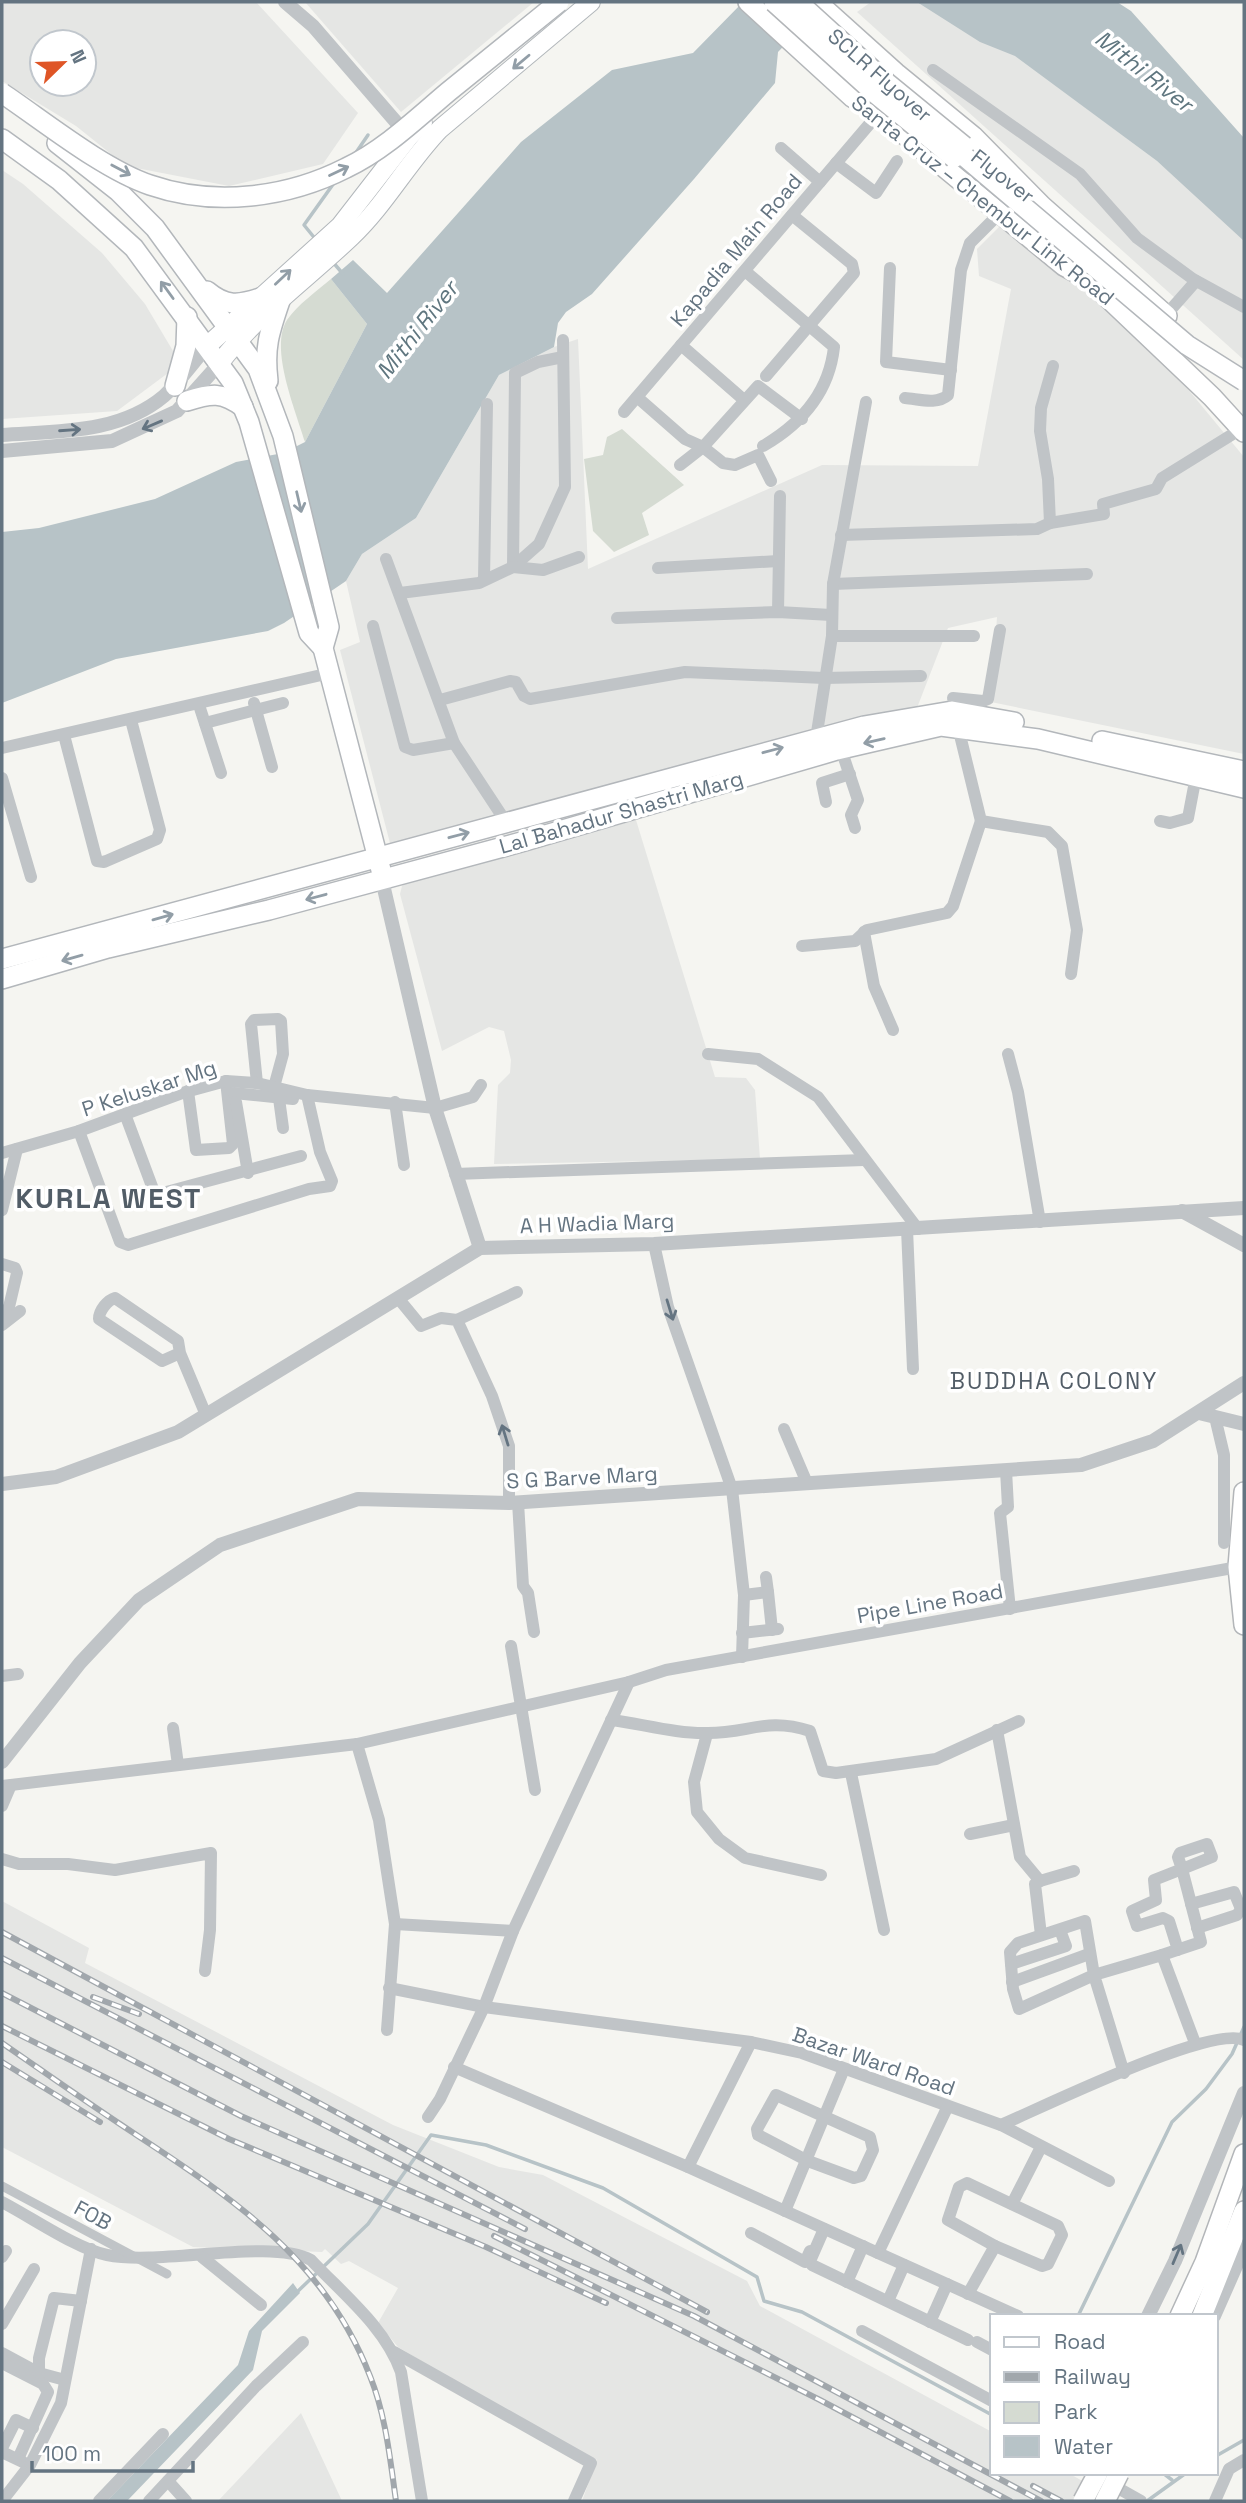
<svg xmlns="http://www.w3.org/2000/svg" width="1246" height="2503" font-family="'Space Grotesk',sans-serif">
<rect width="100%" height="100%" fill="#f5f5f1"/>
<g fill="#e5e6e4" fill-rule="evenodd">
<path d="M2,2H256L358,113L323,164L229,186L126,166L76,126L2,81ZM42,42H84V84H42Z"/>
<path d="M305,2H534L401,112Z"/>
<path d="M871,2H920L1015,55L1157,161L1244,238V360L857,12Z"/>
<path d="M2,170L23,184L102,253L145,304L176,356L168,373L117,411L2,419Z"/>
<path d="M1008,218L1158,353L1244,457V754L991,702L997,617L948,628L915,713L391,847L340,650L360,642L346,581L362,554L416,518L499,375L554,347L578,339L588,569L822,465L978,466L1011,289L979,276L977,249Z"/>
<path d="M636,820L715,1077L746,1078L755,1090L760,1159L494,1164L498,1085L510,1073L511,1060L504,1031L489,1027L442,1051L400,894L402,886L407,881Z"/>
<path d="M2,1901L89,1948L85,1963L393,2125L499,2167L543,2175L747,2281L760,2306L992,2432V2473H1068L1119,2501H582L597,2460L518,2419L398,2347L378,2323L398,2288L349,2261L341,2264L325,2249L322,2252L193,2247L2,2147Z"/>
<path d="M301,2413L342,2501H218Z"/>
</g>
<g fill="#d5dbd2">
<path d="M331,279L367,324L305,442C296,411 269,348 287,320C297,305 317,291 331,279Z"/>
<path d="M622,429L684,485L642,513L649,535L614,552L593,531L584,459L603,455L607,437Z"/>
</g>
<g fill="#b7c3c7">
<path d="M743,2H826L778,52L775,83L694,179L592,294L566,312L558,323L554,347L499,375L416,518L362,554L346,581L284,623L268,631L116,659L2,703V532L39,528L155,499L236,462L283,453L305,442L367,324L331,279L353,260L387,293L521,142L612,70L693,53Z"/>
<path d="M917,2H1117L1131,11L1244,138V241L1157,161L1015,56L980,42Z"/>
<path d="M293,2283L300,2293L262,2331L253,2370L127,2501H107L238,2365L249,2331Z"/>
</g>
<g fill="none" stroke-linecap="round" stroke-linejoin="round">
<g stroke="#b7c3c7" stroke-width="3.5">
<path d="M355,154L368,135"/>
<path d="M317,241L304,225L334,183"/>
<path d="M332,261L343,274"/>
<path d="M296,2293L368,2224L431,2135L486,2145L603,2188L757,2277L764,2301L802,2312L992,2415"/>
<path d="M1078,2316L1172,2122L1206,2089L1232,2054L1244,2027"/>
<path d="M1216,2456L1244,2440"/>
<path d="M1163,2473L1172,2480"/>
<path d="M1147,2501L1186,2473"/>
</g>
<g stroke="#b2b7bb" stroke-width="20">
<g id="secondary">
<path d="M207,346L340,226L409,137L423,123"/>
<path d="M219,364C256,315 307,279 351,237C385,205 408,162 440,129L591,2"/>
</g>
</g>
<g stroke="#b3b7bb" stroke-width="22">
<g id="primary">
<path d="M2,139L59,180L134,248L233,383L249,422L309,633L323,648"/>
<path d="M57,143L118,191L155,228L258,369L283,436L329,627L323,648L381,870"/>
<path d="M207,291C226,307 239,305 260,298"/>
<path d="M268,381C264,348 269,333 280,301"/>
<path d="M175,386L186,346L187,317"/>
<path d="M187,401C212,393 222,392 243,407"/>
<path d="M1102,741L1244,771"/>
<path d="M2,959L864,726L952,711L1014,722"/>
<path d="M2,979L108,948L269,910L525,841L837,750L941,726L1038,739L1244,788"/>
</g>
</g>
<g stroke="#b3b6b9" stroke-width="22">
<g id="trunk">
<path d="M748,2L853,98H860L1064,266L1088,279L1212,397L1244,432"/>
<path d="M817,2L896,73L973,136L1042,206L1167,316"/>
<path d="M1244,1492L1238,1567L1244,1625"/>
<path d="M1180,2316L1205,2262L1244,2154"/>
<path d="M1202,2316L1244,2211"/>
</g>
</g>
<g stroke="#c0c4c7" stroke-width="12">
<path d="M933,70L1080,174L1137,238L1193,279L1244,307"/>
<path d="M781,148L820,182"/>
<path d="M836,163L876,193L897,161"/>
<path d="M890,268L886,362L951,370"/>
<path d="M745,271L834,347C829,393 801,424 763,446"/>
<path d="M1166,315L1196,281"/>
<path d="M681,345L744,400"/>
<path d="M766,376L854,273L852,264L792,215"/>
<path d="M637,397L685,439L703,447L723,463L735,465L758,455L771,481"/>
<path d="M905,398C919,399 937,405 948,395L961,270L970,243L1002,211"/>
<path d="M624,412L878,114"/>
<path d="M680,465L703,447L758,386L802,419"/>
<path d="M1050,523L1104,514L1103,504L1156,489L1162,478L1241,429"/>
<path d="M841,535L1037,529L1050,523L1048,479L1040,431L1041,408L1053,366"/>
<path d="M386,559L454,743L506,822"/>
<path d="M513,567L515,373L538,362L563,357"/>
<path d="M513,567L539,544L565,487L563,340"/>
<path d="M658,568L778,561"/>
<path d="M484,580L487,404"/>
<path d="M833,584L1087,574"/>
<path d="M400,593L479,583L513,567L543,570L579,557"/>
<path d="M778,612L780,496"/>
<path d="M617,618L778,612L831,615"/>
<path d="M373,626L405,747L413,750L454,743"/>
<path d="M832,636H974"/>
<path d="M953,698L983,701L988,699L1000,630"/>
<path d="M440,700L510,681L516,682L524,696L530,699L685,672L824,678L921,676"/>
<path d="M254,703L272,767"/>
<path d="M199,705L221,773"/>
<path d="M205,723L283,703"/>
<path d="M958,727L981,821L1048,832L1062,846L1077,930L1071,974"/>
<path d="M64,735L97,861L104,862L157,839L160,830L131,720"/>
<path d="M816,739L832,636L833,584L866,402"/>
<path d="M2,748L330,673"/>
<path d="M841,749L858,800L851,815L855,828"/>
<path d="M2,778L31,877"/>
<path d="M826,802L822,783L850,774"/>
<path d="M1160,821L1170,823L1188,818L1196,776"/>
<path d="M864,932L874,986L893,1030"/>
<path d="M802,946L855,941L867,930L947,913L953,906L981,821"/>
<path d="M708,1054L758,1059L818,1097L918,1229"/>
<path d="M1008,1054L1018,1092L1040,1222"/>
<path d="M257,1083L251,1024L254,1020L278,1019L281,1021L283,1054L274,1087"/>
<path d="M188,1091L196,1150L229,1148L233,1144L226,1081"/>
<path d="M278,1091L283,1128"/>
<path d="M234,1093L293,1099"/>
<path d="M236,1102L248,1173"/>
<path d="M395,1102L404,1165"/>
<path d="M125,1114L153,1189L159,1194L301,1156"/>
<path d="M79,1131L120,1242L128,1245L309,1189L330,1186L332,1181L320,1152L307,1095"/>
<path d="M2,1153L79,1131L182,1093L226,1081L257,1083L307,1095L435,1108L473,1097L481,1085"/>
<path d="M455,1174L864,1160"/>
<path d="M2,1210L17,1149"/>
<path d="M907,1229L913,1369"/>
<path d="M654,1244L668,1307L732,1489L744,1595L742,1657"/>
<path d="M2,1264L15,1268L17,1273L9,1307L2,1316"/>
<path d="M398,1298L421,1326L441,1318L457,1320L492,1396L509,1446V1503"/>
<path d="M457,1320L517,1292"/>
<path d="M2,1325L20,1311"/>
<path d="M180,1353L178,1341L115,1298C108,1300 99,1310 99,1319L162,1361L180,1353L206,1415"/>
<path d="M1215,1417L1224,1455V1543"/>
<path d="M784,1429L807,1483"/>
<path d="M1006,1470L1008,1507L1000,1513L1010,1609"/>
<path d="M518,1502L523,1586L528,1593L534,1632"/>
<path d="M766,1577L768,1592"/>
<path d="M744,1595L768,1592L772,1630"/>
<path d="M742,1633L778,1629"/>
<path d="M511,1646L535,1790"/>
<path d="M2,1676L18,1674"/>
<path d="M611,1720C642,1724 677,1734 708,1733C749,1733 767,1717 810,1731L823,1771L836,1773L936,1759L1019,1721"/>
<path d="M173,1728L178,1765"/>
<path d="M997,1730L1020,1857L1040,1881L1035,1884L1041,1935"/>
<path d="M707,1734L694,1782L697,1812L719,1839L745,1858L821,1875"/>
<path d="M357,1744L379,1820L395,1924L387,2030"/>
<path d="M851,1773L884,1930"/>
<path d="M2,1786L357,1744L629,1682L666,1670L1238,1567"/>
<path d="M2,1806L11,1785"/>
<path d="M970,1834L1014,1825"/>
<path d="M2,1859L19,1864H68L115,1870L211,1853L210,1930L205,1971"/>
<path d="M1040,1881L1074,1871"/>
<path d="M1191,1904L1234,1892L1241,1909L1237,1915L1197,1928"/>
<path d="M395,1924L513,1931"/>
<path d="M1162,1955L1201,1942L1182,1869L1212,1857L1207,1844L1180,1853L1178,1857L1182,1869L1154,1880L1156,1900L1132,1911L1137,1926L1163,1918L1169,1921L1178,1950"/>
<path d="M1011,1964L1066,1946L1060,1930"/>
<path d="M1012,1982L1089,1954"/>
<path d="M389,1988L484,2007L751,2042L802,2053L1001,2125L1109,2181"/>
<path d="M454,2067L688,2167L878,2253L947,2108"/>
<path d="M1124,2073L1094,1975L1085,1921L1018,1943L1010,1952L1013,1989L1019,2009L1094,1975L1162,1955L1195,2043"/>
<path d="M776,2095L870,2137L873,2150L861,2176L854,2178L808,2161L758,2135L757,2129Z"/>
<path d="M428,2117L440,2099L484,2007L513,1931L629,1682"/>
<path d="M1001,2125C1043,2107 1210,2025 1244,2040"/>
<path d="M688,2167L751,2042"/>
<path d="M967,2183L1058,2226L1062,2235L1048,2264L1042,2266L995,2246L948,2220L959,2187Z"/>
<path d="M2,2202C31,2217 77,2249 107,2255C160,2266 270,2238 311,2260C343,2294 385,2327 401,2372L422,2501"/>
<path d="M1012,2204L1041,2147"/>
<path d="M785,2211L844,2069"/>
<path d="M824,2229L810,2261L812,2265L968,2340"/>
<path d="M751,2233L805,2262L810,2251"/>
<path d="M878,2253L1018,2316"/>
<path d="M2,2257L6,2251"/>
<path d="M202,2257L261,2305"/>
<path d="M847,2282L863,2246"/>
<path d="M968,2294L995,2246"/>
<path d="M888,2301L904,2265"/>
<path d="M930,2322L947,2284"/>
<path d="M2,2324L34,2269"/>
<path d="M862,2331L992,2401"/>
<path d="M977,2342L992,2350"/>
<path d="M394,2352L591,2463L574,2501"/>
<path d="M2,2353L39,2373L65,2380"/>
<path d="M2,2363L43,2384L48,2392L18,2459"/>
<path d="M39,2373V2358L54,2298L81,2301"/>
<path d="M23,2462L4,2453L2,2448L16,2420L33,2428"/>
<path d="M168,2481L186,2501"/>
<path d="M1109,2483L1141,2501"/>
<path d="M2,2501L30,2465L61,2403L91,2249"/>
<path d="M99,2501L163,2434"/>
<path d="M149,2501L256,2386L303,2342"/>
<path d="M1215,2501L1229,2469L1244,2460"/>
</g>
<g stroke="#c0c4c7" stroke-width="14">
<path d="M285,2L313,26L409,137"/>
<path d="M2,435C57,431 119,434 164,396C180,381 193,363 207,346"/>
<path d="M2,451L112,441L177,411L219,364"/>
<path d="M382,880L435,1108L480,1248"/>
<path d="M1182,1211L1244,1245"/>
<path d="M1199,1413L1244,1424"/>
<path d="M2,1484L56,1477L178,1432L480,1248L654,1244L1244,1208"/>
<path d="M2,1762L80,1663L139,1600L220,1545L358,1499L509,1503L1081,1465L1153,1441L1244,1383"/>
<path d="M1148,2316L1175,2261L1244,2093"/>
<path d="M1214,2316L1244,2248"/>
</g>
<use href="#secondary" stroke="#fff" stroke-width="18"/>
<use href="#primary" stroke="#fff" stroke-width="19"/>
<use href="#trunk" stroke="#fff" stroke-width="19"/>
<g stroke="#a1a7ac" stroke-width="6">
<g id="rail">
<path d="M2,1932L707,2312"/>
<path d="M2,1958L525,2229"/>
<path d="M2,1993L241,2116L694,2316L1041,2501"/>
<path d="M93,1997L139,2014"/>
<path d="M2,2026L229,2139L486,2247L606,2303"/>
<path d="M2,2043C47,2074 92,2106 138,2136C237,2201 326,2262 370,2376C386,2416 390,2459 396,2501"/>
<path d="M2,2062L100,2122"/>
<path d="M494,2236L820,2400L1010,2501"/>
<path d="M1033,2486L1061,2501"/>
</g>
</g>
<use href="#rail" stroke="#fff" stroke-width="3.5" stroke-dasharray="10" stroke-linecap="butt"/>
<g stroke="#b3b7bb" stroke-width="22" stroke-linecap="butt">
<g id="primary-bridge">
<path d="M2,93C45,122 103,169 150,185C214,207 287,198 346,168C384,150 416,119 448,92C485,62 522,32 559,2"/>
<path d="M945,140L1187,345L1244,381"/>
</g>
</g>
<g stroke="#b3b6b9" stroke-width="22" stroke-linecap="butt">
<g id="trunk-bridge">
<path d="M774,2L877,95L954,158"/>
<path d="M798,2L887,83L964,146"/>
<path d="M1083,2501L1098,2473"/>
<path d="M1105,2501L1119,2473"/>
</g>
</g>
<path stroke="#c0c4c7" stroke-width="9" d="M2,2186L167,2274"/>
<use href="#primary-bridge" stroke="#fff" stroke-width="19"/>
<use href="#trunk-bridge" stroke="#fff" stroke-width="19"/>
</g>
<defs><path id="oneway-shaft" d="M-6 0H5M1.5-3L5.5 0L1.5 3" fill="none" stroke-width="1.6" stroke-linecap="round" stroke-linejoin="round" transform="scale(1.75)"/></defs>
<g stroke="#929ea7">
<use href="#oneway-shaft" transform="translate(521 62) rotate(140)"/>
<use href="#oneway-shaft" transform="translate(121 170) rotate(28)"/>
<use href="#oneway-shaft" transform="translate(339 171) rotate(-25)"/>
<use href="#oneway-shaft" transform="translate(283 277) rotate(-43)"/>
<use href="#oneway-shaft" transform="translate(167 290) rotate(-126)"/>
<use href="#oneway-shaft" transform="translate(299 502) rotate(77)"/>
<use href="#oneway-shaft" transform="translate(874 741) rotate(167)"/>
<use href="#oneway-shaft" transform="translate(773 750) rotate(-15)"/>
<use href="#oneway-shaft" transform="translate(459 835) rotate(-15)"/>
<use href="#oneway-shaft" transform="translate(316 897) rotate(165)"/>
<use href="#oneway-shaft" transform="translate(163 917) rotate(-16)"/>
<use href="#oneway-shaft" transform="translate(72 958) rotate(164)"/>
</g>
<g stroke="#647481">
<use href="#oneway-shaft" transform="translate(152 425) rotate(157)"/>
<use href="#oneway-shaft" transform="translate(70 430) rotate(-4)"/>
<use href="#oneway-shaft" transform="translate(670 1310) rotate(73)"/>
<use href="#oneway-shaft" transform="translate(505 1435) rotate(-107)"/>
<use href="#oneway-shaft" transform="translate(1177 2254) rotate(-67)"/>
</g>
<g text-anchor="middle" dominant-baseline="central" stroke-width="7" stroke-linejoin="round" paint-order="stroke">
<g font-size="21" fill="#647481" stroke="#fff">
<text transform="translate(880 75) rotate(41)">SCLR Flyover</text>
<text transform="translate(1003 176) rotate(38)">Flyover</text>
<text transform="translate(983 200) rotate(38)">Santa Cruz – Chembur Link Road</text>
<text transform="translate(736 250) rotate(-50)">Kapadia Main Road</text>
<text transform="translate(621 812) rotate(-16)">Lal Bahadur Shastri Marg</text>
<text transform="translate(149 1088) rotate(-18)">P Keluskar Mg</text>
<text transform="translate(597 1223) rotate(-2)">A H Wadia Marg</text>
<text transform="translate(582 1477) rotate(-3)">S G Barve Marg</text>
<text transform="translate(930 1603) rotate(-10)">Pipe Line Road</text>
<text transform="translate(874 2061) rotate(19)">Bazar Ward Road</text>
<text transform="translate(93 2215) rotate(28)">FOB</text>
</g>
<g font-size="23" font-style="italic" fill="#5f767f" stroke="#fff">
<text transform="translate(1144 71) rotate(38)">Mithi River</text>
<text transform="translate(417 330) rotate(-52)">Mithi River</text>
</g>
<g font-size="23" letter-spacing="2" fill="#525d67" stroke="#fff">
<text x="1054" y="1381">BUDDHA COLONY</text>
</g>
<g font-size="28" font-weight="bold" letter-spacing="2" fill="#525d67" stroke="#fff">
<text x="109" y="1198">KURLA WEST</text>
</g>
</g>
<rect width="1246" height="2503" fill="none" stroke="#647481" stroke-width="7"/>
<rect x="990" y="2314" width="228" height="161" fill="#ffffff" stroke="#c1c7cd" stroke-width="2"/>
<rect x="1004" y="2337" width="35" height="10" fill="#ffffff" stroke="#c1c7cd" stroke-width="2"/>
<text x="1054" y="2349" font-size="21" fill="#647481">Road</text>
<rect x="1004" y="2372" width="35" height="10" fill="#a1a7ac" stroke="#c1c7cd" stroke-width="2"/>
<text x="1054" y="2384" font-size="21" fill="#647481">Railway</text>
<rect x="1004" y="2402" width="35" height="21" fill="#d5dbd2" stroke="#c1c7cd" stroke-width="2"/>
<text x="1054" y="2419" font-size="21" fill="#647481">Park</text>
<rect x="1004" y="2436" width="35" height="21" fill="#b7c3c7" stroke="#c1c7cd" stroke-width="2"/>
<text x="1054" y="2454" font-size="21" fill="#647481">Water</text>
<g transform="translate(63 63) rotate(67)"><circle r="33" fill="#ffffff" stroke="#c1c7cd" stroke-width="2"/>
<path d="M0-5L12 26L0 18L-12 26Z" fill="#df5526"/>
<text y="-10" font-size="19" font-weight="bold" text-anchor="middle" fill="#647481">N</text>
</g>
<path d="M32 2461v10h161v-10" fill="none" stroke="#647481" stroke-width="3.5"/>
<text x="42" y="2461" font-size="21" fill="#647481" stroke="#ffffff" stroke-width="5" paint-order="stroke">100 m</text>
</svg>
